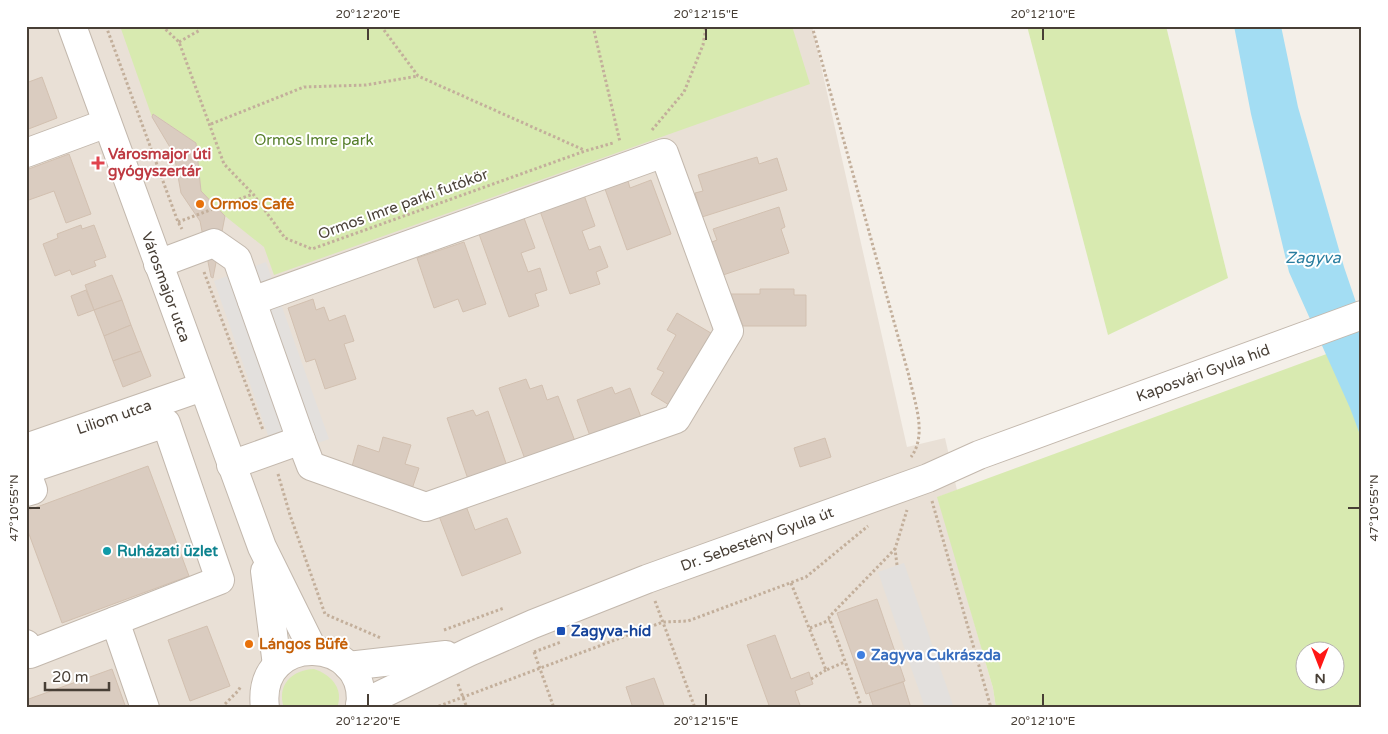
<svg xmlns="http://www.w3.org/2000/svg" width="1388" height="734" font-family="'Varela Round',sans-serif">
<rect width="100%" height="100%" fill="#f4efe8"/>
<path fill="#e9e0d6" d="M26,26H812L907,447L945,438L957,490L938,497L993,688L996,708H26Z"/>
<g fill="#d8eab0" fill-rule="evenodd">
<path d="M120,26H792L810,84L274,275L264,247L225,216L201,191L196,143L154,114L152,117Z"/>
<path d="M1027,26H1166L1228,278L1108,335Z"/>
<path d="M1362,341V708H996L993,688L937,497ZM1306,652H1336V682H1306Z"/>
<path d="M314,669C332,675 344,689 337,708H284C276,685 292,670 314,669Z"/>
</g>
<g fill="#e3e0dd">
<path d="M266,262L329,439L276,458L214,281Z"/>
<path d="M904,563L954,708H925L878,572Z"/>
</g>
<path fill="#a3ddf3" d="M1234,26H1281L1298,107L1344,267L1362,320V440L1350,408L1289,272L1251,114Z"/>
<g fill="#daccc0" stroke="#d2c0b0">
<path d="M42,77L57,118L26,130V83Z"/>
<path d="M153,114L196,143L201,191L225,216L213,278L211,277L200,221L181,193L174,154L152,117Z"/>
<path d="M69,154L91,214L66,223L54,191L26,201V170Z"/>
<path d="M757,157L759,164L777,158L787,190L702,217L695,193L703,191L698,175Z"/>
<path d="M651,180L671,234L627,250L605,189L628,181L630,188Z"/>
<path d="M584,195L595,226L582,231L589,250L600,246L608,267L596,272L600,284L570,294L540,211Z"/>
<path d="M779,207L785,227L781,229L789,253L723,275L712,242L717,240L713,229Z"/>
<path d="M524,218L535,248L521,253L528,272L540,268L547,290L535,294L539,306L509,317L479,234Z"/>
<path d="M81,225L82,229L94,225L106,257L94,261L96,266L72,275L70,270L55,276L43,244L58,238L57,234Z"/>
<path d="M464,242L486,304L463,312L458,299L434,308L417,258Z"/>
<path d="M112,275L122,300L94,310L85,285Z"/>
<path d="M760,289H794V295H806V326H743L730,294H760Z"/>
<path d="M86,290L94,310L78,316L71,296Z"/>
<path d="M313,299L316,310L324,307L329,321L345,315L354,341L344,344L356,379L325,389L315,359L306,362L288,308Z"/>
<path d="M122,300L131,325L104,336L94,310Z"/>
<path d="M677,313L716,336L674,408L651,394L664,372L657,369L676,335L667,330Z"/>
<path d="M131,325L141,351L113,361L104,336Z"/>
<path d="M141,351L151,376L123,387L113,361Z"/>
<path d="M526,379L530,389L542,385L547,400L558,396L576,444L526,462L499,388Z"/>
<path d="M612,387L615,394L630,388L641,417L590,436L577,400Z"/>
<path d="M473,410L476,416L488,411L508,469L469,482L447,418Z"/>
<path d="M383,437L411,445L405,464L419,468L412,489L351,470L358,445L379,452Z"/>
<path d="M825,438L831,457L800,467L794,448Z"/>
<path d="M148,466L189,576L62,623L26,526V511Z"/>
<path d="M466,506L475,530L507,518L521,553L462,576L439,516Z"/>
<path d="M877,599L905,681L866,694L837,613Z"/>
<path d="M207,626L230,686L190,701L168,640Z"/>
<path d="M775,635L791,679L809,672L811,679L813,684L795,691L801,708H770L747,645Z"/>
<path d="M112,669L126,708H26V700Z"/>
<path d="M654,678L665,708H633L626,687Z"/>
<path d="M903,682L911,708H874L869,693Z"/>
</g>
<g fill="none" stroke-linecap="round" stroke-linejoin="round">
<g stroke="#c3b8ad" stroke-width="30">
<g id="minor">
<path d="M72,26L262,547L313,650"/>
<path d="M26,153L107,123"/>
<path d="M158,264L214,243L237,259L301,440L231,465"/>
<path d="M252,301L664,153L729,331L676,419L426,507L311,466L301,440"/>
<path d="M26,448L202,387"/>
<path d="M26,470L166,423L220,580L115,621"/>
<path d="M26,470L33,490L26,492"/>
<path d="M265,571L277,665"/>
<path d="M26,644L30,654L115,621L145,708"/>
<path d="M348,666L446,655"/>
<path d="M360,705L469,652L533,624L647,579L928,478L979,455L1362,315"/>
<path d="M265,708C255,630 371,634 360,708"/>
</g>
</g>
<g stroke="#c3af9b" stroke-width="3" stroke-dasharray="2.5 2.5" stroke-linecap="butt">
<path d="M106,26L178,222L182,229"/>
<path d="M162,26L179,42L224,164L253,194L285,238L312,249L585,151L613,143"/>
<path d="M381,26L418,76L584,150"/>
<path d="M593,26L620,142"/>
<path d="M812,26L909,376C914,401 928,434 911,457"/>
<path d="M179,42L200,30"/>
<path d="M211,124L304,87L366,85L418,76"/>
<path d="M652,130L684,92L703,45L706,26"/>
<path d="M178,222L253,194"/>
<path d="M204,272L263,430"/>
<path d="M278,474L290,515L325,614L381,638"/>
<path d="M932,501L991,708"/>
<path d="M897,565L895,549L907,510"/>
<path d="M791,583L826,670L845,662"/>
<path d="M655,601L695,708"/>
<path d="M810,628L830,620"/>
<path d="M444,630L504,608"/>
<path d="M534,652L561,642"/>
<path d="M534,652L554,708"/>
<path d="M811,679L826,670"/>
<path d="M458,684L467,708"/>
<path d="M225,704L238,691L241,686"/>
<path d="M434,708L663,622L688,621L806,577L868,526"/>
<path d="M862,708L829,617L895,549"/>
</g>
<use href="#minor" stroke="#fff" stroke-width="28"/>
</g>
<path fill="none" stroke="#483f36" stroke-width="2" d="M368,28V40M706,28V40M1043,28V40M28,508H40M1348,508H1360M368,694V706M706,694V706M1043,694V706"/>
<path fill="#e0444e" stroke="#fff" stroke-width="2" d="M95.5 155.5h5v5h5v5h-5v5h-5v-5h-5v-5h5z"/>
<g fill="#e8710a" stroke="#fff" stroke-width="2">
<circle cx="200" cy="204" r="5"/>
<circle cx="249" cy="644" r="5"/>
</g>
<circle fill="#0f9aa8" stroke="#fff" stroke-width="2" cx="107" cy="551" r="5"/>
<rect fill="#1a4fb4" stroke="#fff" stroke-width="2" x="556" y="626" width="10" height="10" rx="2.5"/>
<circle fill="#3f7fe0" stroke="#fff" stroke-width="2" cx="861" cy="655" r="5"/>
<g text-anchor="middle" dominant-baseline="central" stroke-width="4" stroke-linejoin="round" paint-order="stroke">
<g font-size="15" fill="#537c27" stroke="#fff">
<text x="314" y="140">Ormos Imre park</text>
</g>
<g font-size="15" font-weight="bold" fill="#be3a42" stroke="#fff" text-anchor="start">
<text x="108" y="154">Városmajor úti<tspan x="108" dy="17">gyógyszertár</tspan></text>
</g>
<g font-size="15" font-weight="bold" fill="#c56008" stroke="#fff" text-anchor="start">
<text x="210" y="204">Ormos Café</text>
<text x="259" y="644">Lángos Büfé</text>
</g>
<g font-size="15" fill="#483f36" stroke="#fff">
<text transform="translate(403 204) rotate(-20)">Ormos Imre parki futókör</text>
<text transform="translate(166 287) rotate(70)">Városmajor utca</text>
<text transform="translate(1203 373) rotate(-20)">Kaposvári Gyula híd</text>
<text transform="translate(114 417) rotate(-19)">Liliom utca</text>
<text transform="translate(757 539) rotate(-20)">Dr. Sebestény Gyula út</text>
</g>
<g font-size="15" font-weight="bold" fill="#0d838f" stroke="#fff" text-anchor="start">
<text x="117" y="551">Ruházati üzlet</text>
</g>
<g font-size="15" font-weight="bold" fill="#164399" stroke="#fff" text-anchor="start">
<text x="571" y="631">Zagyva-híd</text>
</g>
<g font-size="15" font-weight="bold" fill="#366cbe" stroke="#fff" text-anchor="start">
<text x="871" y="655">Zagyva Cukrászda</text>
</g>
<g font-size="16" font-style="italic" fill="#287d9f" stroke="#fff">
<text x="1313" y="258">Zagyva</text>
</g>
</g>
<rect width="1388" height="734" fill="none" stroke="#ffffff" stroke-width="55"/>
<g transform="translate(1320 666) rotate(180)"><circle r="24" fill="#ffffff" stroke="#b6b2af"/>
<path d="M0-4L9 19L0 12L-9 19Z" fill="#ff1715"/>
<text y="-8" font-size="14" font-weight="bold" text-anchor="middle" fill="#483f36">N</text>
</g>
<path d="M45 682v8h64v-8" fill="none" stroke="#483f36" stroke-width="2.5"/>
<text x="52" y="682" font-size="15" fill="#483f36" stroke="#ffffff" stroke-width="4" paint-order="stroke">20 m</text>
<rect x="28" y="28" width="1332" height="678" fill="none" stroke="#483f36" stroke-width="2"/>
<g font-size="12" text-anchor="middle" fill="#483f36">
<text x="368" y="18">20°12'20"E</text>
<text x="706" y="18">20°12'15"E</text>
<text x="1043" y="18">20°12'10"E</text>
<text transform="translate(1374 508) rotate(-90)" y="4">47°10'55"N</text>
<text transform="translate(14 508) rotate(-90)" y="4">47°10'55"N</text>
<text x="368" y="725">20°12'20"E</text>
<text x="706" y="725">20°12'15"E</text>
<text x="1043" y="725">20°12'10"E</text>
</g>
</svg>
